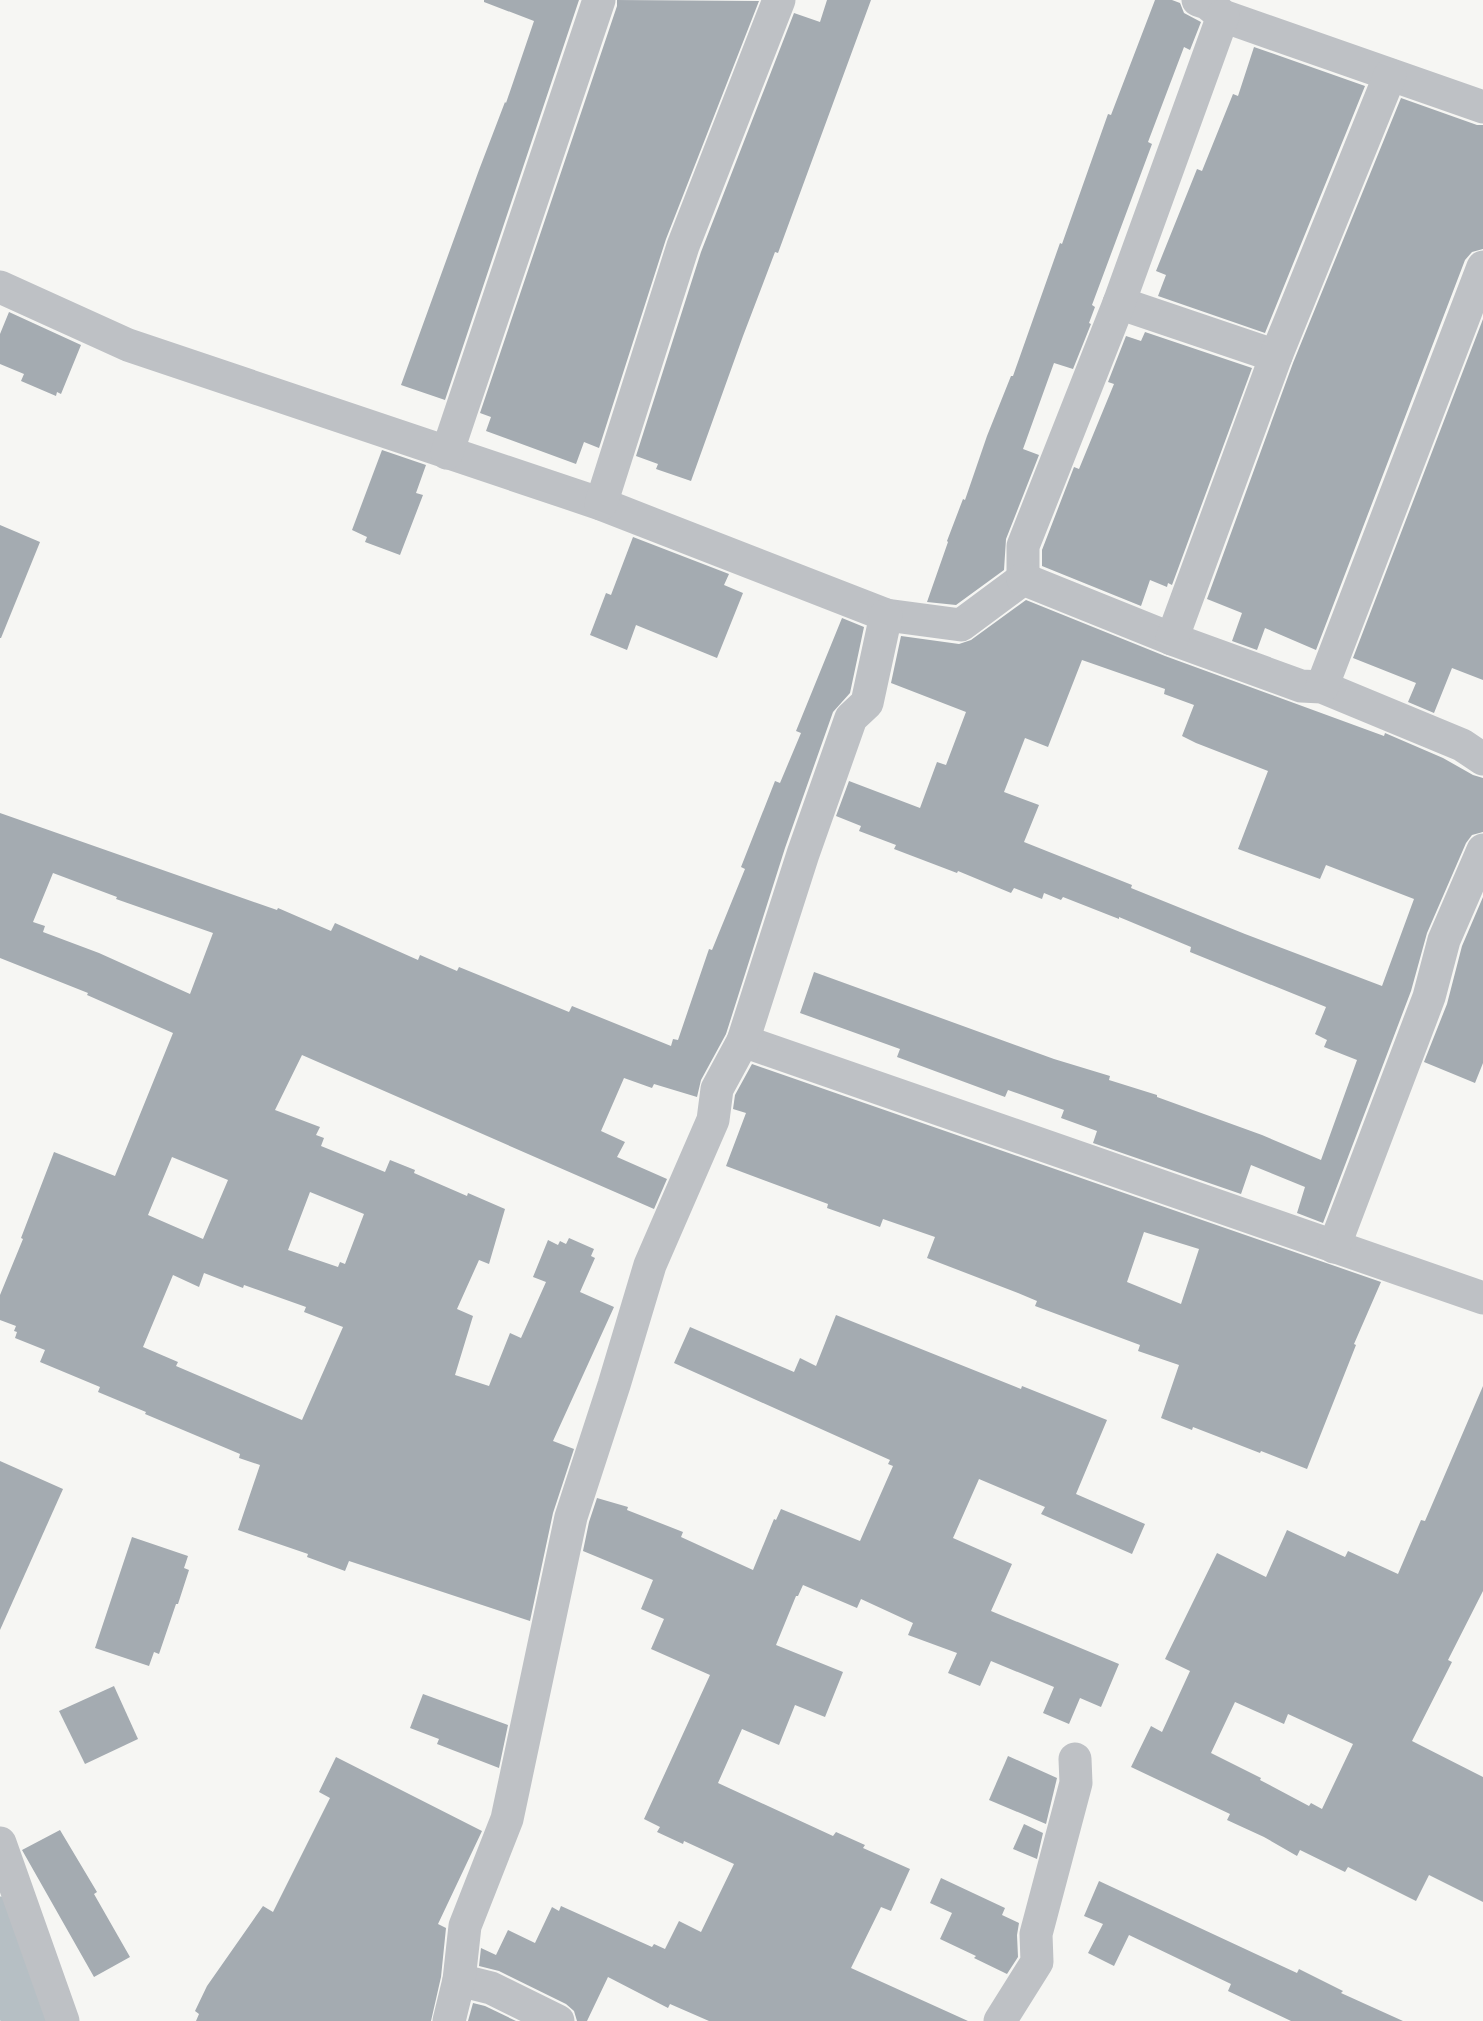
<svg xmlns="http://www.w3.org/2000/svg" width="1483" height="2021" font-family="Montserrat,sans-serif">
<rect width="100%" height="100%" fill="#f6f6f3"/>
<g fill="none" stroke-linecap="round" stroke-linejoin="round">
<path stroke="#b6bfc4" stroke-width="63" d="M0,1928L34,2021"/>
</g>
<g fill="#a4abb1" fill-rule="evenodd">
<path d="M484,0H579L445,400L401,385L479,170L505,102L506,103L534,21L484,2Z"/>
<path d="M617,0L759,1L666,239L599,448L584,442L576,464L486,431L491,417L480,413L617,6Z"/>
<path d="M827,0H871L778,253L775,252L743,336L691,481L656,469L658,464L636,456L701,252L794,13L820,22Z"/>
<path d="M1155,0H1172L1180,3L1184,13L1201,22L1190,50L1184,47L1148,142L1152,144L1092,305L1095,307L1089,323L1091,324L1073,369L1054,363L1023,449L1039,455L1006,539L1004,570L956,605L927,602L948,542L947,541L963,499L965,500L987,436L1011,376H1013L1060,243L1062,244L1108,114L1111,115Z"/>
<path d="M1254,47L1365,86L1265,333L1158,296L1166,275L1156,271L1197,169L1202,171L1233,94L1238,96Z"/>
<path d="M1401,98L1477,125H1483V249L1472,252L1465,260L1316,650L1265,628L1257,650L1232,641L1242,613L1207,599L1293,363Z"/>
<path d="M9,312L81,345L61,394L57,392L56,396L21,381L24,374L0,364V334Z"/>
<path d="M1483,319V680L1452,668L1434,713L1408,702L1416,683L1353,658Z"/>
<path d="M1145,332L1252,368L1172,585L1168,583L1167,587L1150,580L1141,606L1042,566V550L1074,467L1079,469L1114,384L1108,382L1126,336L1141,341Z"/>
<path d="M382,450L426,465L416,493L423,495L400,555L365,542L367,537L352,530Z"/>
<path d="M0,525L40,542L1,638H0Z"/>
<path d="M633,537L729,574L724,585L743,593L717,658L636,625L627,650L590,635L606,593L611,595Z"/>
<path d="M1026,600L1165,656L1384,736L1385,733L1443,758L1473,775L1483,778V832L1472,835L1466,843L1427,933L1411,991L1323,1223L1297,1213L1305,1187L1251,1165L1241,1194L1093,1143L1097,1131L1061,1118L1064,1110L1008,1090L1005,1097L897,1057L900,1049L800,1013L814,972L1054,1059L1110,1076L1109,1080L1157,1095V1097L1262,1135L1321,1160L1357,1060L1324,1047L1327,1040L1315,1034L1326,1007L1190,952L1191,947L1119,917V919L1063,897L1061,900L1044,893L1042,899L1014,888L1011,893L958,871L957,873L894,849L896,845L859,831L861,826L836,816L849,781L920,808L937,762L946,765L966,712L891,683L901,636L959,644L971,640ZM1082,660L1165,689L1164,694L1194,705L1182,736L1196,743L1268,771L1238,849L1320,879L1326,865L1414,899L1382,986L1245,934L1131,888L1132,885L1024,842L1039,805L1004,792L1025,738L1048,747Z"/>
<path d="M842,618L864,627L850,693L833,712L785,848L726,1034L701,1080L697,1097L654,1084L652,1088L624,1078L601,1131L625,1142L617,1157L667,1179L654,1209L302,1055L275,1110L320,1127L316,1135L324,1138L321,1146L385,1172L390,1160L415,1170L414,1173L467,1196L468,1193L505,1209L489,1264L479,1260L457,1309L473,1316L455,1375L489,1386L510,1333L521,1338L546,1282L533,1277L548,1240L558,1245L560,1241L566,1244L569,1238L594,1249L591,1256L595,1258L580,1292L614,1307L553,1441L574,1449L553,1513L530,1621L349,1561L345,1571L307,1557L308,1554L238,1530L260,1465L239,1458L240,1454L145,1414L146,1412L98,1392L100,1387L40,1362L45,1350L15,1338L17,1332L14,1331L16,1326L0,1320V1295L23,1239L21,1238L54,1152L115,1176L173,1033L87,995L88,993L0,958V813L277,910L278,908L331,931L335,923L418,960L420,955L457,971L459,967L569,1012L572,1006L671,1046L673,1039L678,1040L709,949L712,950L745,869L741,867L775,781L780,783L801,733L796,731ZM53,873L117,897L116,899L213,933L190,994L99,953L43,932L45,926L33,922ZM172,1157L228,1180L203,1239L148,1215ZM310,1192L364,1214L345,1264L340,1262L338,1267L288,1250ZM204,1273L243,1288L244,1285L306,1307L304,1312L343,1327L302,1420L176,1366L178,1362L143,1347L173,1275L199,1287Z"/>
<path d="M1483,897V1063L1475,1083L1424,1062L1447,1004L1462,946Z"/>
<path d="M752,1064L1381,1282L1354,1344L1356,1345L1307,1469L1261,1451L1260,1453L1193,1427L1192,1430L1161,1418L1179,1365L1138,1351L1140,1345L1035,1306L1037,1301L1018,1293L927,1258L935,1237L883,1219L880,1227L827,1208L828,1204L726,1166L746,1113L733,1109L735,1095ZM1144,1232L1199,1249L1181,1304L1127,1282Z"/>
<path d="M836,1315L1021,1389L1022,1386L1107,1420L1076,1494L1145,1524L1132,1554L1041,1514L1045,1507L979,1479L953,1538L1012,1564L991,1611L1119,1664L1101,1707L1080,1698L1069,1724L1043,1713L1054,1687L991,1661L980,1686L948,1673L957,1653L908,1635L913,1623L861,1599L857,1608L803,1585L798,1596H796L776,1645L843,1672L825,1717L795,1705L779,1745L742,1729L718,1783L833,1836L836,1832L865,1845L863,1848L910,1869L891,1911L881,1907L851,1968L968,2021H709L670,2004L668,2008L608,1977L587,2021H577L574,2011L566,2004L499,1971L479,1966L481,1948L496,1955L508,1930L535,1943L552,1907L559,1911L561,1906L652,1947L654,1944L665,1949L679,1921L701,1932L734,1864L684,1841L683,1844L657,1832L660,1827L644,1819L710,1675L651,1649L664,1619L641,1609L653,1580L583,1551L589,1522L597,1498L628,1507L627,1510L683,1532L681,1537L753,1570L774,1519L776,1520L781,1509L860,1541L893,1466L888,1464L890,1460L674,1363L690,1327L794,1372L800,1358L816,1366Z"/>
<path d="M1483,1386V1591L1448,1660L1452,1662L1412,1741L1483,1777V1902L1429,1875L1416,1901L1348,1867L1345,1872L1300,1850L1297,1856L1264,1837L1227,1820L1230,1814L1131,1767L1151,1726L1162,1732L1190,1671L1165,1659L1217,1553L1266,1577L1287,1530L1345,1557L1348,1551L1398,1574L1421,1520L1425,1521ZM1235,1702L1284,1724L1288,1714L1353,1744L1322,1809L1311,1803L1309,1806L1260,1780L1261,1778L1211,1753Z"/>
<path d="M0,1461L63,1489L0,1630Z"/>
<path d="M132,1537L188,1556L184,1568L189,1570L178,1604H176L159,1654L154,1652L149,1666L95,1648Z"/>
<path d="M114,1686L138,1739L85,1764L59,1711Z"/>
<path d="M423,1694L508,1725L499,1768L437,1744L439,1739L410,1728Z"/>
<path d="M1008,1756L1057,1778L1046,1824L989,1800Z"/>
<path d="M336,1757L482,1831L438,1924L446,1928L441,1977L431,2021H196L199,2014L195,2011L207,1986L263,1906L273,1912L330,1798L319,1792Z"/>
<path d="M1024,1824L1043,1833L1037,1859L1013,1849Z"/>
<path d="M60,1830L97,1892L94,1894L130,1957L94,1977L22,1850Z"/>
<path d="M941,1878L1005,1908L1002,1915L1019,1923L1017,1935L1018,1957L1007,1974L974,1958L976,1956L940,1939L952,1913L930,1903Z"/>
<path d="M1099,1881L1297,1973L1299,1969L1343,1991L1341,1993L1403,2021H1291L1228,1991L1231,1984L1129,1935L1114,1966L1088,1953L1103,1924L1084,1916Z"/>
<path d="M473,2003L485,2006L516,2021H468Z"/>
</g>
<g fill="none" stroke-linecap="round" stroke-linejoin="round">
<g stroke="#bec1c5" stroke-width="33">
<path d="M1198,0L1207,3L1223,16L1483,107"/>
<path d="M0,287L128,345L601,504L886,615L961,625L1023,579"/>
<path d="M1119,303L1276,356"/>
<path d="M447,453L599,0"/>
<path d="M601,504L683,246L779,0"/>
<path d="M1023,579V546L1119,303L1223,16"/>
<path d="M1023,579L1172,639L1301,686L1322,687L1462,745L1483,759"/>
<path d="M1172,639L1276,356L1390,75"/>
<path d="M1322,687L1483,267"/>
<path d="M743,1041L1483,1298"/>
<path d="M1334,1247L1429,997L1444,940L1483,850"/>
<path d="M0,1843L63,2021"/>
<path d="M459,1980L491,1988L558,2021"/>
<path d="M449,2021L459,1980L465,1926L507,1819L571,1517L614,1385L650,1265L713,1120L717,1089L743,1041L803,854L851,718L867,703L886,615"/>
<path d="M1000,2021L1037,1962L1036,1934L1076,1783L1075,1759"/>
</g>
</g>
</svg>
